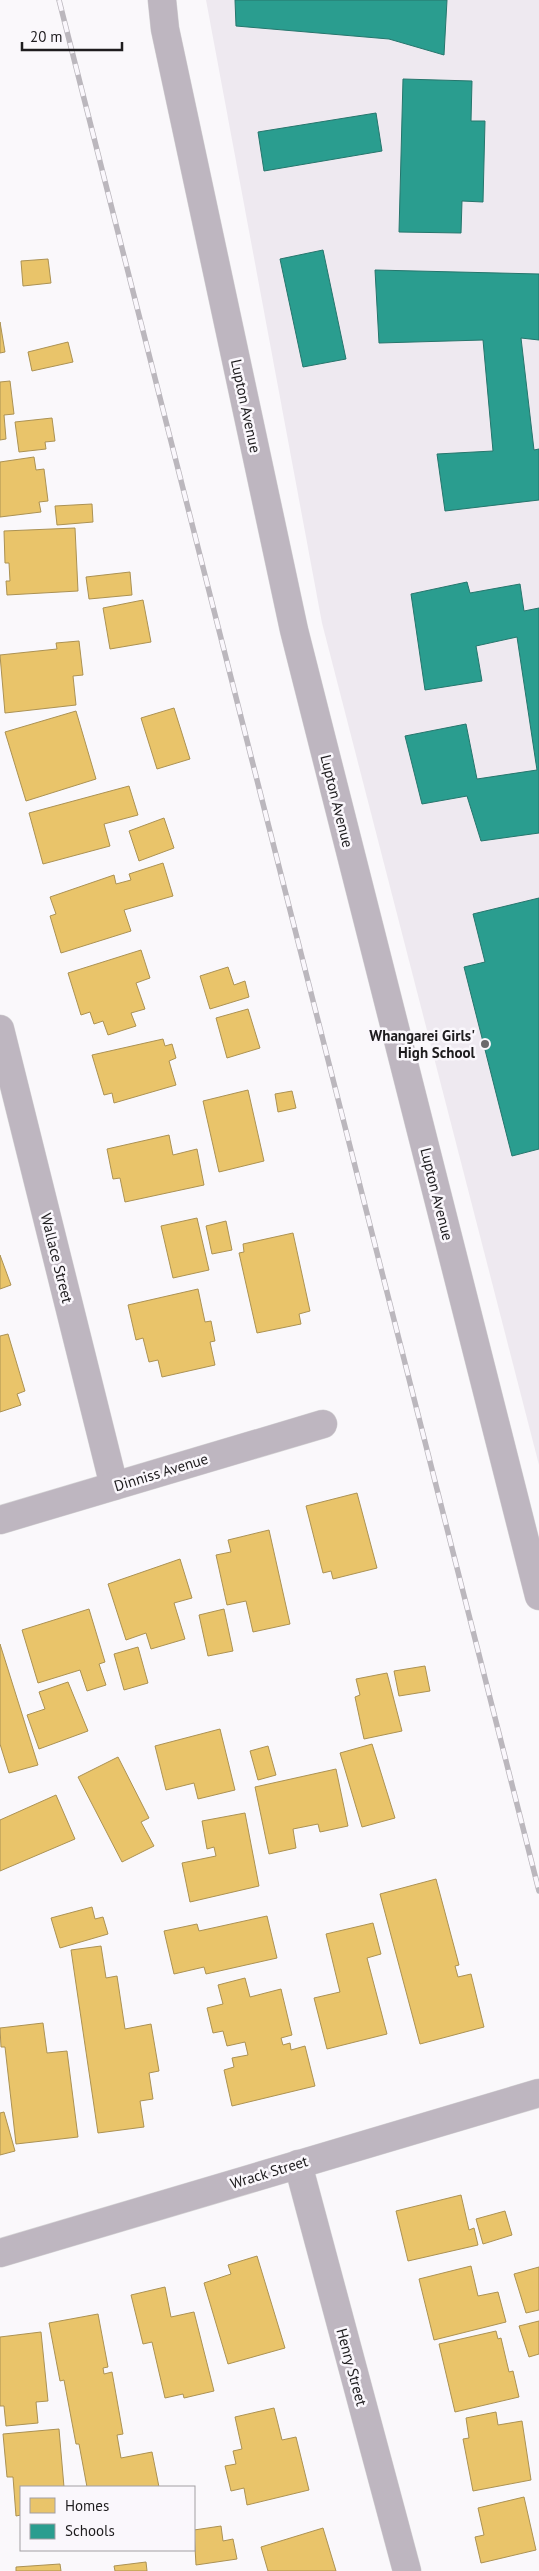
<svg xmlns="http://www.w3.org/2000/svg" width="539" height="2571" font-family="'PT Sans',sans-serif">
<rect width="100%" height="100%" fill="#faf8fb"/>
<path fill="#eee9f0" d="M206,0H539V1465L322,623Z"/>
<g fill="#e9c46a" stroke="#ac9253">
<path d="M48,259L51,283L23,286L21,261Z"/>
<path d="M0,322L5,352L0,353Z"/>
<path d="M68,342L73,362L32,371L28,352Z"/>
<path d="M10,381L14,414L4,415L6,439L0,440V382Z"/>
<path d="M52,418L55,441L45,442L46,449L19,452L15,422Z"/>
<path d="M34,457L36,470L44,469L48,501L39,502L41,512L0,517V462Z"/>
<path d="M92,504L93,522L57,525L55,506Z"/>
<path d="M75,528L78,591L7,595L6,581H10L9,563H5L4,531Z"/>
<path d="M130,572L132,595L89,599L86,577Z"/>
<path d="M143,600L151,642L110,649L103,608Z"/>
<path d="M79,641L83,675L73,676L76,705L5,713L0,655L57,649L56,643Z"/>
<path d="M174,708L190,759L157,769L141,718Z"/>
<path d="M76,711L96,779L26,801L5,732Z"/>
<path d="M129,786L138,815L104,824L110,846L43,864L29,813Z"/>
<path d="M164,818L174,848L139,861L129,831Z"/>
<path d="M163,863L173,896L124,910L131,931L61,953L50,916L56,914L50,897L114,875L116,884L131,880L129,874Z"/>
<path d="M141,950L150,978L136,983L145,1009L131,1013L136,1026L108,1035L103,1021L94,1024L90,1012L81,1015L68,973Z"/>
<path d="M228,967L234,985L245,981L249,997L210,1009L200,976Z"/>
<path d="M248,1009L260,1048L227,1058L216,1018Z"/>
<path d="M163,1039L165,1046L172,1044L176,1058L169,1061L176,1085L114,1103L112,1093L104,1095L92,1055Z"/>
<path d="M248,1090L264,1161L219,1172L203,1101Z"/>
<path d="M292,1091L296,1108L278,1112L275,1094Z"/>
<path d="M169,1135L173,1155L197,1149L204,1185L125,1202L120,1178L113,1179L107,1149Z"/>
<path d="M197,1218L209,1270L173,1278L161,1226Z"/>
<path d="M226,1221L232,1250L212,1254L206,1226Z"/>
<path d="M293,1233L310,1311L299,1314L301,1324L257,1333L239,1253L244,1252L243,1244Z"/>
<path d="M0,1255L11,1285L0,1289Z"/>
<path d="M198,1289L205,1322L211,1321L215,1341L210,1342L215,1365L162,1377L158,1360L149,1362L143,1338L136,1340L128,1305Z"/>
<path d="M8,1334L25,1391L17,1394L21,1405L0,1412V1336Z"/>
<path d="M357,1493L377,1568L333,1579L331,1571L323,1573L306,1506Z"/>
<path d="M269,1530L290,1624L253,1632L246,1601L227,1605L216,1555L231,1552L228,1540Z"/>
<path d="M180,1559L192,1598L174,1603L185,1639L151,1649L146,1633L126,1640L108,1584Z"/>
<path d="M89,1609L105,1662L99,1664L106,1685L87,1691L80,1670L38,1683L22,1630Z"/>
<path d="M224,1609L233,1651L208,1656L199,1615Z"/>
<path d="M0,1644L38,1765L9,1773L0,1744Z"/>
<path d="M138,1647L148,1683L124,1690L114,1654Z"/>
<path d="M425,1666L430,1691L399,1696L394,1671Z"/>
<path d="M387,1673L402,1731L364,1739L355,1697L360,1695L356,1679Z"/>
<path d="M68,1682L88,1731L39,1749L27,1715L45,1709L39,1692Z"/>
<path d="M220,1729L235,1790L198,1799L194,1783L166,1790L155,1746Z"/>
<path d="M372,1744L395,1818L362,1827L340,1753Z"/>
<path d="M268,1746L276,1775L258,1780L250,1751Z"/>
<path d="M118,1757L149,1818L141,1822L154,1846L122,1862L78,1777Z"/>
<path d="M336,1769L348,1826L320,1832L318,1824L293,1829L296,1848L269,1854L255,1787Z"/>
<path d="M56,1795L75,1839L0,1871V1820Z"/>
<path d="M245,1813L259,1886L190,1902L182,1863L216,1856L214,1847L207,1849L202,1821Z"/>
<path d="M436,1879L459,1965L455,1966L458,1977L471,1974L484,2027L420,2044L380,1894Z"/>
<path d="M92,1907L95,1919L103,1917L108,1934L60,1948L51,1918Z"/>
<path d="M267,1916L277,1958L206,1974L204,1967L174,1974L164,1931L197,1924L199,1931Z"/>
<path d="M373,1923L381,1954L367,1958L387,2034L327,2049L314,1998L340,1992L326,1934Z"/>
<path d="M101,1946L106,1978L117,1976L125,2029L151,2024L159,2071L149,2073L153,2099L140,2101L144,2127L98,2133L71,1950Z"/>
<path d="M245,1978L250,1997L281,1989L292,2035L281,2038L283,2045L290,2043L291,2050L305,2046L315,2086L232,2106L224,2070L234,2067L232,2058L248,2055L245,2042L227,2046L223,2031L213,2033L207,2008L223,2004L218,1985Z"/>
<path d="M43,2023L47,2053L67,2051L78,2137L16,2144L5,2047H1L0,2028Z"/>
<path d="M4,2112L15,2151L0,2155V2113Z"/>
<path d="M461,2195L469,2230L474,2228L478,2245L408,2261L396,2211Z"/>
<path d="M505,2211L512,2235L483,2244L476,2219Z"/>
<path d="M257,2256L285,2348L228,2364L204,2283L231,2274L228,2265Z"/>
<path d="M471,2266L478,2296L498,2292L506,2322L434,2340L419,2279Z"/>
<path d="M539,2267V2310L526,2313L514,2274Z"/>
<path d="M165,2287L171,2317L194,2312L214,2391L184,2398L183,2394L165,2398L152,2342L143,2344L131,2295Z"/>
<path d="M98,2314L108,2367L103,2368L104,2374L112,2372L123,2434L117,2435L121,2458L152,2452L159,2487H87L79,2444H76L64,2380L60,2381L49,2323Z"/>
<path d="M539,2321V2354L529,2357L519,2326Z"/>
<path d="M496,2331L498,2339L501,2338L509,2372L513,2371L519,2397L455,2412L439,2344Z"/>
<path d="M41,2332L48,2401L36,2402L38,2423L6,2426L4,2406H0V2337Z"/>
<path d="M274,2408L282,2440L296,2437L309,2490L247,2505L244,2488L231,2491L225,2466L236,2464L233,2451L242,2449L235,2417Z"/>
<path d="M496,2412L498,2425L522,2421L531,2480L473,2491L463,2439L469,2438L466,2418Z"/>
<path d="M59,2429L64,2487H21V2515L16,2516L13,2477H7L3,2434Z"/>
<path d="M524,2497L536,2550L481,2563L475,2537L484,2535L478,2508Z"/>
<path d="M221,2526L223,2541L233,2539L237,2559L196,2565L194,2530Z"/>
<path d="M323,2528L336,2571H268L261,2547Z"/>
<path d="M146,2562L147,2571H115L114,2566Z"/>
<path d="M60,2564L61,2571H16V2567Z"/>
</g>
<g fill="#2a9d8f" stroke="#26766d">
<path d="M235,0H447L444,55L389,39L236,26Z"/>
<path d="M403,79L472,81L471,121H485L483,202L462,201L461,233L399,232Z"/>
<path d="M376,113L382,151L264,171L258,132Z"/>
<path d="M323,250L346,359L303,367L280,259Z"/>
<path d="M375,270L539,274V340L521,338L534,450L539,449V500L445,511L437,454L493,451L483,340L379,343Z"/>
<path d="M467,582L470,593L520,584L524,611L539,608V833L481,841L467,796L422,804L405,736L466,724L477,779L537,770L517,637L476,646L482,681L425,690L411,594Z"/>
<path d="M539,898V1149L512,1156L464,967L485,962L473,914Z"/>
</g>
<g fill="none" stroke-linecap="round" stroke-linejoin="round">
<g stroke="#d7d6d7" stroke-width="29">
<g id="street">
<path d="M162,0L165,29L294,630L539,1596"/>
<path d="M0,1029L114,1486"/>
<path d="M0,1520L323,1424"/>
<path d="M298,2164L407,2571"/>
<path d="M0,2253L539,2093"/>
</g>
</g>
<use href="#street" stroke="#beb6c0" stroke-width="28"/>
<g stroke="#bbb7bd" stroke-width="5.5">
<path id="rail" d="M59,0L539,1891"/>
</g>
<use href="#rail" stroke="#faf7fc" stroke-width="4" stroke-dasharray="11" stroke-linecap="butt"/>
</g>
<circle fill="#6b696b" stroke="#faf7fc" stroke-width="2" cx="485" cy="1044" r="5"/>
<g text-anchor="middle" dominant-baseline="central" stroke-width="5" stroke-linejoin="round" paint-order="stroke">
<g font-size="15" fill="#1e1c1e" stroke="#faf7fc">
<text transform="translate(246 406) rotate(78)">Lupton Avenue</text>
<text transform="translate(337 801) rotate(76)">Lupton Avenue</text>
<text transform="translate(437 1194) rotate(76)">Lupton Avenue</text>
<text transform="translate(57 1258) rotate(76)">Wallace Street</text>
<text transform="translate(161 1472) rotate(-17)">Dinniss Avenue</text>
<text transform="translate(269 2172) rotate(-17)">Wrack Street</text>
<text transform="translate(352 2367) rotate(75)">Henry Street</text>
</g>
<g font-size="15" font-weight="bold" fill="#1e1c1e" stroke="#faf7fc" text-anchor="end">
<text x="475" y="1035">Whangarei Girls'<tspan x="475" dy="17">High School</tspan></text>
</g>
</g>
<rect x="20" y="2486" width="175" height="65" fill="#faf7fc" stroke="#a29fa3"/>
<rect x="30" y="2498" width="25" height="15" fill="#e9c46a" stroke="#a29fa3"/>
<text x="65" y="2511" font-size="15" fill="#1e1c1e">Homes</text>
<rect x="30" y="2524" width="25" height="15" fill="#2a9d8f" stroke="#a29fa3"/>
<text x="65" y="2536" font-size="15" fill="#1e1c1e">Schools</text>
<path d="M22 42v8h100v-8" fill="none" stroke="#1e1c1e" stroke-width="2.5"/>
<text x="30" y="42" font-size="15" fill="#1e1c1e" stroke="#faf7fc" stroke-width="4" paint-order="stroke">20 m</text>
</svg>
